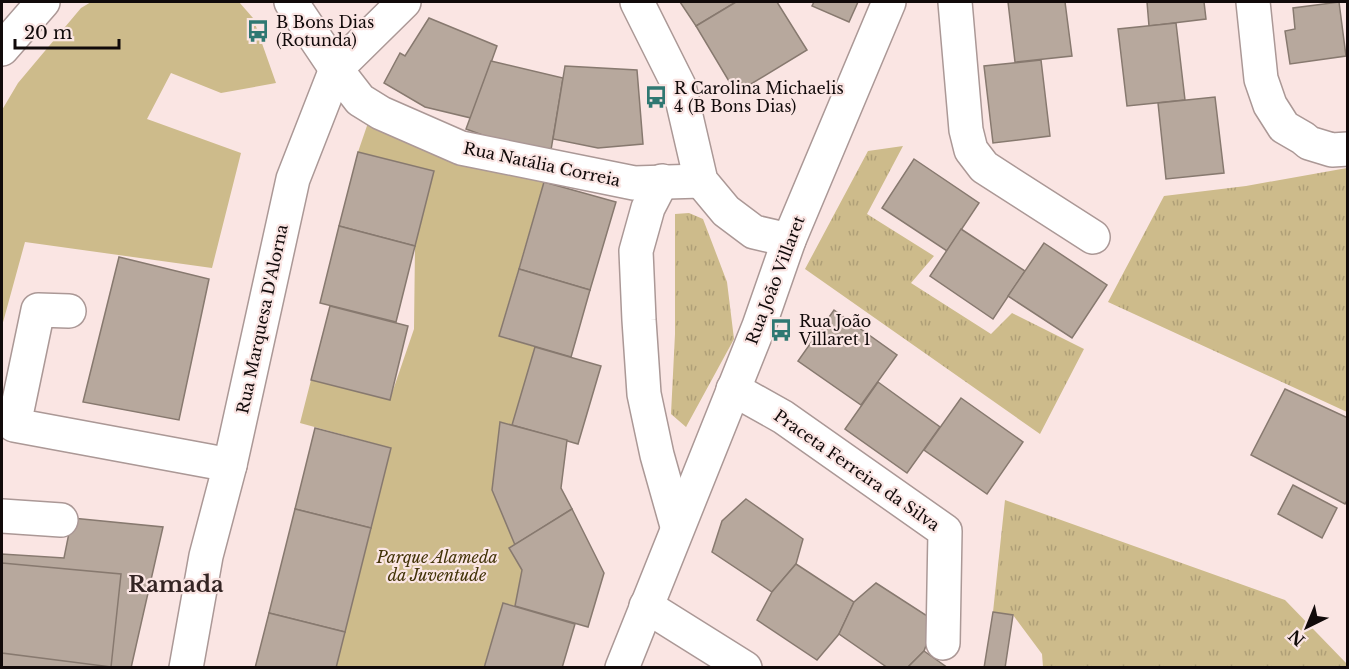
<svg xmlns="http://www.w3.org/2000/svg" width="1349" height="669" font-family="'Libre Baskerville',serif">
<defs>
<pattern id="grass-tufts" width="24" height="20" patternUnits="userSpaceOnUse" patternTransform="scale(1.5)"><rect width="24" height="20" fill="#cdbb8b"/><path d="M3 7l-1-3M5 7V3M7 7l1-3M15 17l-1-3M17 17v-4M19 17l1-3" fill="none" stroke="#af9f77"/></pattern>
</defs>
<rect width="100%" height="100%" fill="#fae5e3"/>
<g fill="url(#grass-tufts)">
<path d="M903,146L867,214L934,256L911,283L991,334L1012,313L1084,349L1040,434L805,269L868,151Z"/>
<path d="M1347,168V412L1108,302L1164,196L1246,186Z"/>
<path d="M689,213L703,219L727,282L734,339L686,427L671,414L675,334V214Z"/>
<path d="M1005,500L1285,600L1347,664V667H1043L1042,654L1013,615L993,612Z"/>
</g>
<g fill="#cdbb8b">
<path d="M91,2H239L253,18L276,83L221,93L171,73L147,119L241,153L212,268L25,242L2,326V110L18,83L81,8Z"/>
<path d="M369,120L452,158L544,182L499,336L535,347L512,425L500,423L492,490L515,545L509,548L522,570L515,606L503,603L484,667H336L391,448L300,423L311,380L390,399L414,329L415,246L434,171L358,152Z"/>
</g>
<g fill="#b7a89d" stroke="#87796f" stroke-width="1.5">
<path d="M680,2H736L696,26Z"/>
<path d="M736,2H777L807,50L736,93L696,26Z"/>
<path d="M814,2H858L849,22L812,6Z"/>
<path d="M1008,2H1065L1072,56L1015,62Z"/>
<path d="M1147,2H1204L1206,19L1149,26Z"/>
<path d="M1339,2L1346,56L1290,64L1285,31L1295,29L1293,8Z"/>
<path d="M429,18L497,46L471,118L425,107L384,83L400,53L405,56Z"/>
<path d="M1176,23L1185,100L1127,106L1118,29Z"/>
<path d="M1041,60L1050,136L993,143L984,66Z"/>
<path d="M491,61L563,78L551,150L507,144L466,129Z"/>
<path d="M565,66L637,70L643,144L598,148L553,139Z"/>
<path d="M1215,97L1224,173L1166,179L1158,103Z"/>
<path d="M358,152L434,171L415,246L339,226Z"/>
<path d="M914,159L979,203L947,251L882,208Z"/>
<path d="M544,182L616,202L590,290L519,269Z"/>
<path d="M339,226L415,246L396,322L320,303Z"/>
<path d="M961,229L1025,271L993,319L930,276Z"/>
<path d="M1044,243L1107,285L1072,338L1008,296Z"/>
<path d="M119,257L209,279L179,420L83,402Z"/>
<path d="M519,269L590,290L571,357L499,336Z"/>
<path d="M330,306L408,326L390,400L311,380Z"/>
<path d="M834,310L897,355L861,405L798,361Z"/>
<path d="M535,347L601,366L578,444L512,425Z"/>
<path d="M878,382L940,427L907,473L845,429Z"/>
<path d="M1285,389L1348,418V499L1345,504L1251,455Z"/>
<path d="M961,398L1023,442L987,494L924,450Z"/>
<path d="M500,422L567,440L561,488L572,509L515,545L492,490Z"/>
<path d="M315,428L391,448L371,528L295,509Z"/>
<path d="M1293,485L1337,508L1322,538L1278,514Z"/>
<path d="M746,499L803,539L796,564L772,592L712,552L722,521Z"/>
<path d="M295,509L371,528L345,632L269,613Z"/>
<path d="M572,509L604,573L588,627L515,606L522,570L509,548Z"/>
<path d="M72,518L163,527L131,668H2V554L64,558Z"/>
<path d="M2,563L121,574L111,667L2,653Z"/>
<path d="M796,564L854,602L839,634L817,660L757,620L772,592Z"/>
<path d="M876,583L935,621L924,651L907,668H888L839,634L854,602Z"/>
<path d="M503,603L575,624L562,668H484Z"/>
<path d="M993,612L1013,615L1005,668H984Z"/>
<path d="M269,613L345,632L336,668H255Z"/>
<path d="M924,651L948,668H907Z"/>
</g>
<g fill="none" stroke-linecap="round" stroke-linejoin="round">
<g stroke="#ab9896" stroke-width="36">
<g id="street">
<path d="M291,2L336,69L360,100L381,113L461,148L634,183L701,181"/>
<path d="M637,2L679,86L701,181L726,211L754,232L789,240"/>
<path d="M955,2L966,130L971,150L984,167L1093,237"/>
<path d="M1253,2L1261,79L1270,105L1284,127L1303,138L1309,143L1332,150L1348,149"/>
<path d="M662,181L648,208L636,251L639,320L644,394L657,455L677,526"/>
<path d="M69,311L38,310L14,425L230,465"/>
<path d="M733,389L783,417L945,531L943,643"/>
<path d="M2,516L61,520"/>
<path d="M646,606L745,668"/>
<path d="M186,668L206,556L230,465L293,179L336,69L404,2"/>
<path d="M622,668L759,326L789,240L889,2"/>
</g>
</g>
<g stroke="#ab9896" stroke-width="36">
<path id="secondary" d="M2,49L43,2"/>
</g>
<use href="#street" stroke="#fff" stroke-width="33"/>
<use href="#secondary" stroke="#fff" stroke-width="33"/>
</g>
<defs>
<g id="bus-bare" transform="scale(1.8)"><path d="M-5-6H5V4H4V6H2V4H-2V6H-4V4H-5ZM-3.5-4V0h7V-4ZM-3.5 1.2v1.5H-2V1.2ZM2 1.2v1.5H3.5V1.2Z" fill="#2f7872" stroke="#fae5e3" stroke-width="2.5" paint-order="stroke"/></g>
</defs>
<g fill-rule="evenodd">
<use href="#bus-bare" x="258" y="31"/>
<use href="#bus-bare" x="656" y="97"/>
<use href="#bus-bare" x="781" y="330"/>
</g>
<g text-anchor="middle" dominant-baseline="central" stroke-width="4.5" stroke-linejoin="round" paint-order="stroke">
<g font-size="16" fill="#110a0a" stroke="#fae5e3" text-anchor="start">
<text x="276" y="22">B Bons Dias<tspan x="276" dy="18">(Rotunda)</tspan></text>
<text x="674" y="88">R Carolina Michaelis<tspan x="674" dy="18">4 (B Bons Dias)</tspan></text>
<text x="799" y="321">Rua João<tspan x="799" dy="18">Villaret 1</tspan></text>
</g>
<g font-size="16" fill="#110a0a" stroke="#fae5e3">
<text transform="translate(542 164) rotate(12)">Rua Natália Correia</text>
<text transform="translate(775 280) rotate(-69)">Rua João Villaret</text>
<text transform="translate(262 319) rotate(-78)">Rua Marquesa D'Alorna</text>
<text transform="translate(857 470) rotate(35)">Praceta Ferreira da Silva</text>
</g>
<g font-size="16" font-style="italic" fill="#423307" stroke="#fae5e3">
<text x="437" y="557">Parque Alameda<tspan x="437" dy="18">da Juventude</tspan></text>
</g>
<g font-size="22" font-weight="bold" fill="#342524" stroke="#fae5e3">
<text x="176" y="584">Ramada</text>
</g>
</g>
<rect width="1349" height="669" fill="none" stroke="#110a0a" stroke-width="6"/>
<g transform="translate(1307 627) rotate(223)" stroke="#fae5e3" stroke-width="4.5" paint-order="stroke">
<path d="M0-4.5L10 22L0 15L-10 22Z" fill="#110a0a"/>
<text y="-9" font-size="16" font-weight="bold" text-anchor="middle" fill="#110a0a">N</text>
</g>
<path d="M15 39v9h104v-9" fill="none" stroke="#110a0a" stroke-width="3"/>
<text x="24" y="39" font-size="18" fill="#110a0a" stroke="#fae5e3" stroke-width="4.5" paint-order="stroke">20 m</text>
</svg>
